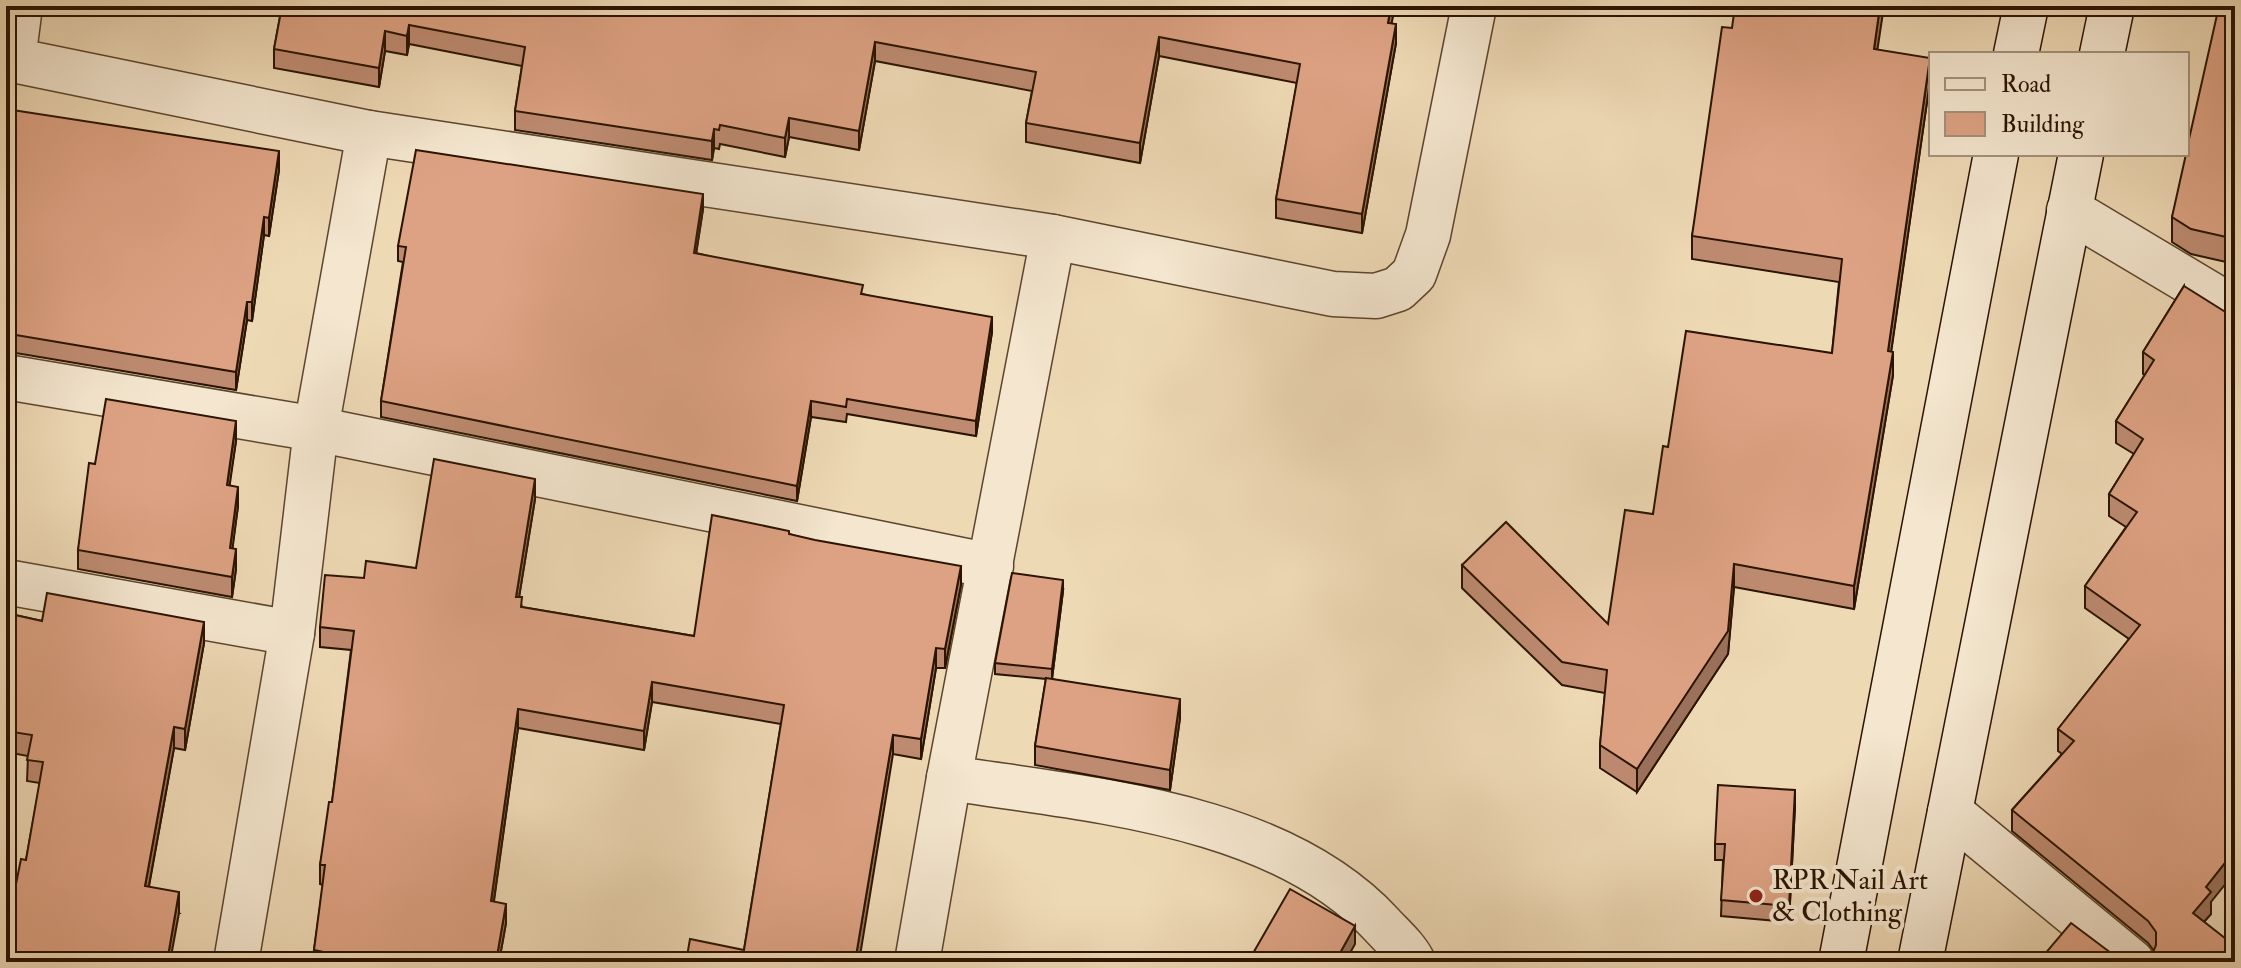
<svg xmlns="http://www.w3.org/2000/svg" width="2241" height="968" font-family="'IM FELL Double Pica',serif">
<rect width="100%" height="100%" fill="#eed9b5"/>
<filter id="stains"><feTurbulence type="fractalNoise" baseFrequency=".0025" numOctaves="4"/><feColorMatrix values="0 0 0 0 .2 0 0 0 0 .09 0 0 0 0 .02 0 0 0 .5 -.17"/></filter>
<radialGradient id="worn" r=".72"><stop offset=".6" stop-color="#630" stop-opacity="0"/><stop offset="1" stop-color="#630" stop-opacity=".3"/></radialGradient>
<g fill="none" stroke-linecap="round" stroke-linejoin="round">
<g stroke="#5c452d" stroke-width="47">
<g id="street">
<path d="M20,6L13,60L369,133L316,429L292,633L236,962"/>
<path d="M369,133L1053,237"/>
<path d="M2069,210L2235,309"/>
<path d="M6,377L316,429L991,566"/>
<path d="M6,582L292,633"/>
<path d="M1950,812L2132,962"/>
<path d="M917,962L949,778"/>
<path d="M1413,962C1406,948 1392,936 1382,925C1279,813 1091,800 949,778L1053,237L1333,294L1376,296L1398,289L1414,274L1428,235L1474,6"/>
</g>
</g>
<g stroke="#2b1400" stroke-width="47">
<g id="secondary">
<path d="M2016,54L2026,6"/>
<path d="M2102,54L2112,6"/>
<path d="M1841,962L1996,154"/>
<path d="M1920,962L2081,154"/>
</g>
</g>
<use href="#street" stroke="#f4e6cf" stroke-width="44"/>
<use href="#secondary" stroke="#f4e6cf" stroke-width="44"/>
</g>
<g fill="#be8b71" stroke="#2b1400" stroke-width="2">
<path d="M282,6H1395L1391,23L1396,43L1362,233L1276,218V199L1297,83L1159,56L1140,163L1026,142V123L1032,91L875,61L859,150L789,137L785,157L720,144L719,149L714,148L712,160L515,130V111L522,66L409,44L407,55L385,51L379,87L274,68V49Z"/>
<path d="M2235,6V264L2191,254L2172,242V217Z"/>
<path d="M1732,28L1877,50L1930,81L1891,351L1893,375L1854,609L1734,587L1728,654L1637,792L1600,768V745L1605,693L1562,685L1462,588V565L1608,624L1653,514L1668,447L1832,353L1839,282L1692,259V236Z"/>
<path d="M6,109L279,170L269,236L264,235L252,321L247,320L236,390L10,352L6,353Z"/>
<path d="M703,209L696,253L863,294L992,332L976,436L847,414L846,422L811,417L797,501L381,417V401L403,262L398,261V246Z"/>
<path d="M2184,286L2211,914L2204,922L2151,957L2154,951L2148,943L2012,831V810L2062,754L2058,751V729L2129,639L2085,608V586L2126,527L2109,516V494L2134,454L2116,443V421L2145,375L2143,374V352Z"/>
<path d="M236,441L229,485L238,506L232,549L236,569L232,597L78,569V550L95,464Z"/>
<path d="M535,499L519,597L522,607L694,636L789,534L961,585L945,668H936L921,759L893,754L744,950L781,724L652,702L644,750L518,728L494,901L506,923L499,962H314V950L323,885L320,884V865L332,802L351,650L320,647V627L364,578L416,568Z"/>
<path d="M1063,591L1052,679L1180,718L1170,790L1035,765V746L1046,679L995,674V663Z"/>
<path d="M6,613L42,621L204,643L185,750L174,748L149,886L179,913L11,909L26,860L40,783L27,781L28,756L6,752Z"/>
<path d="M1795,806L1789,922L1721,916L1723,860H1715V844Z"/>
</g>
<g fill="#9b715c" stroke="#2b1400" stroke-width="2">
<path d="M1391,6H1395L1388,42V23Z"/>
<path d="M1880,6H1884L1874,72V49Z"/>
<path d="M1396,24V43L1362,233V214Z"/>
<path d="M409,25V44L407,55V36Z"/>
<path d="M385,31V51L379,87V68Z"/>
<path d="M1159,37V56L1140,163V143Z"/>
<path d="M875,42V61L859,150V131Z"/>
<path d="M1930,58V81L1888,374V351Z"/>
<path d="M789,118V137L785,157V138Z"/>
<path d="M714,129V148L712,160V141Z"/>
<path d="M279,151V170L269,236V218Z"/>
<path d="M703,194V209L694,268V253Z"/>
<path d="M264,217V235L252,321V302Z"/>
<path d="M247,302V320L236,390V372Z"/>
<path d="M992,317V332L976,436V421Z"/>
<path d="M1893,352V375L1854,609V586Z"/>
<path d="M811,401V417L797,501V486Z"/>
<path d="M236,421V441L227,504V485Z"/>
<path d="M535,479V499L516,616V597Z"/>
<path d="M238,487V506L230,568V548Z"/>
<path d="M236,549V569L232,597V577Z"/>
<path d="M1734,564V587L1728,654L1637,792V769Z"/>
<path d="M961,566V585L945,668V649Z"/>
<path d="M1063,580V591L1052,679V669Z"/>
<path d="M204,622V643L185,750V729Z"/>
<path d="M936,648V668L921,759V739Z"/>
<path d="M652,682V702L644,750V731Z"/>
<path d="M1180,699V718L1170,790V770Z"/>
<path d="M518,709V728L491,920V901Z"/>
<path d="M174,727V748L145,907V886Z"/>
<path d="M893,735V754L859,962H855Z"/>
<path d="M1795,790V806L1789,922V906Z"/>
<path d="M2235,850V872L2211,902V914L2193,934V913L2206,887Z"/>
<path d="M179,892V913L170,962H167Z"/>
<path d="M506,904V923L499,962H496Z"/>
<path d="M1355,926V944L1345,962H1335Z"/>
</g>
<g fill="#dda283" stroke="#2b1400" stroke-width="2">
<path d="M282,6H1391L1388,23L1396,24L1362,214L1276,199L1300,64L1159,37L1140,143L1026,123L1036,72L875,42L859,131L789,118L785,138L720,125L719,130L714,129L712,141L515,111L525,47L409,25L407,36L385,31L379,68L274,49Z"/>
<path d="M1735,6H1880L1874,49L1930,58L1888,351L1893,352L1854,586L1734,564L1728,631L1637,769L1600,745L1607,670L1562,662L1462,565L1506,522L1608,624L1625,510L1653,514L1663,446L1668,447L1686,331L1832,353L1842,259L1692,236L1722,27L1732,28Z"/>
<path d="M2219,6H2235V239L2191,229L2172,217L2186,154H2187V148Z"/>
<path d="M6,109L279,151L269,218L264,217L252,302H247L236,372L10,334L6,335Z"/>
<path d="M416,150L703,194L694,253L863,285L861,294L992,317L976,421L847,399L846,407L811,401L797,486L381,401L406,247L398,246Z"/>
<path d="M2184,286L2235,318V850L2206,887L2211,892L2193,913L2235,946V962H2144L2151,957L2156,945V932L2148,921L2012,810L2074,741L2058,729L2140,625L2085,586L2137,512L2109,494L2143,439L2116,421L2154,360L2143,352Z"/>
<path d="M106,399L236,421L227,485L238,487L230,548L236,549L232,577L78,550L89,463L95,464Z"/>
<path d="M434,459L535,479L516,597H522L521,607L694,636L712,515L789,531V534L815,540L961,566L945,649L936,648L921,739L893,735L855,962H686L690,939L744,950L784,705L652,682L644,731L518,709L491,901L506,904L496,962H337L338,955L314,950L325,865H320L329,802H332L354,631L320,627L325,575L364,578L366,561L416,568Z"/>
<path d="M1012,573L1063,580L1052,669L995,663Z"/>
<path d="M47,593L204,622L185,729L174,727L145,886L179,892L167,962H6V908L11,909L21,859L26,860L43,762L27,760L32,735L6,731V613L42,621Z"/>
<path d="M1046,678L1180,699L1170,770L1035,746Z"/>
<path d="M1718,785L1795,790L1789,906L1721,900L1725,844H1715Z"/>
<path d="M1290,889L1355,926L1335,962H1248Z"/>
<path d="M2071,923L2123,962H2038Z"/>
</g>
<circle fill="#8f2418" stroke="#f4e6cf" stroke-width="3" cx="1756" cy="896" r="8"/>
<g text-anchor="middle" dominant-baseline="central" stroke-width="8" stroke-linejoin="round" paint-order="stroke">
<g font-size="28" fill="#2b1400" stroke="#f4e6cf" text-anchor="start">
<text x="1772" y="880">RPR Nail Art<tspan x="1772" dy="32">&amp; Clothing</tspan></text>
</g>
</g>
<rect width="2241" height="968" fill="none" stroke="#eed9b5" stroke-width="32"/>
<rect x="8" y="8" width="2225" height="952" fill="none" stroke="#2b1400" stroke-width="4"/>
<rect x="16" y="16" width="2209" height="936" fill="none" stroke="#2b1400" stroke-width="2"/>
<rect x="1929" y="52" width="260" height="104" fill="#f4e6cf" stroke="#a4927c" stroke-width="2"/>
<rect x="1945" y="78" width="40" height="12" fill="#f4e6cf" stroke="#a4927c" stroke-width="2"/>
<text x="2001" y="92" font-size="24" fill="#2b1400">Road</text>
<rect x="1945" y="112" width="40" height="24" fill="#dda283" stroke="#a4927c" stroke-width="2"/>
<text x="2001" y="132" font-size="24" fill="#2b1400">Building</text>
<rect width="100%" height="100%" filter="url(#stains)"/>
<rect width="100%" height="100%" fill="url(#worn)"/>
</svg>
